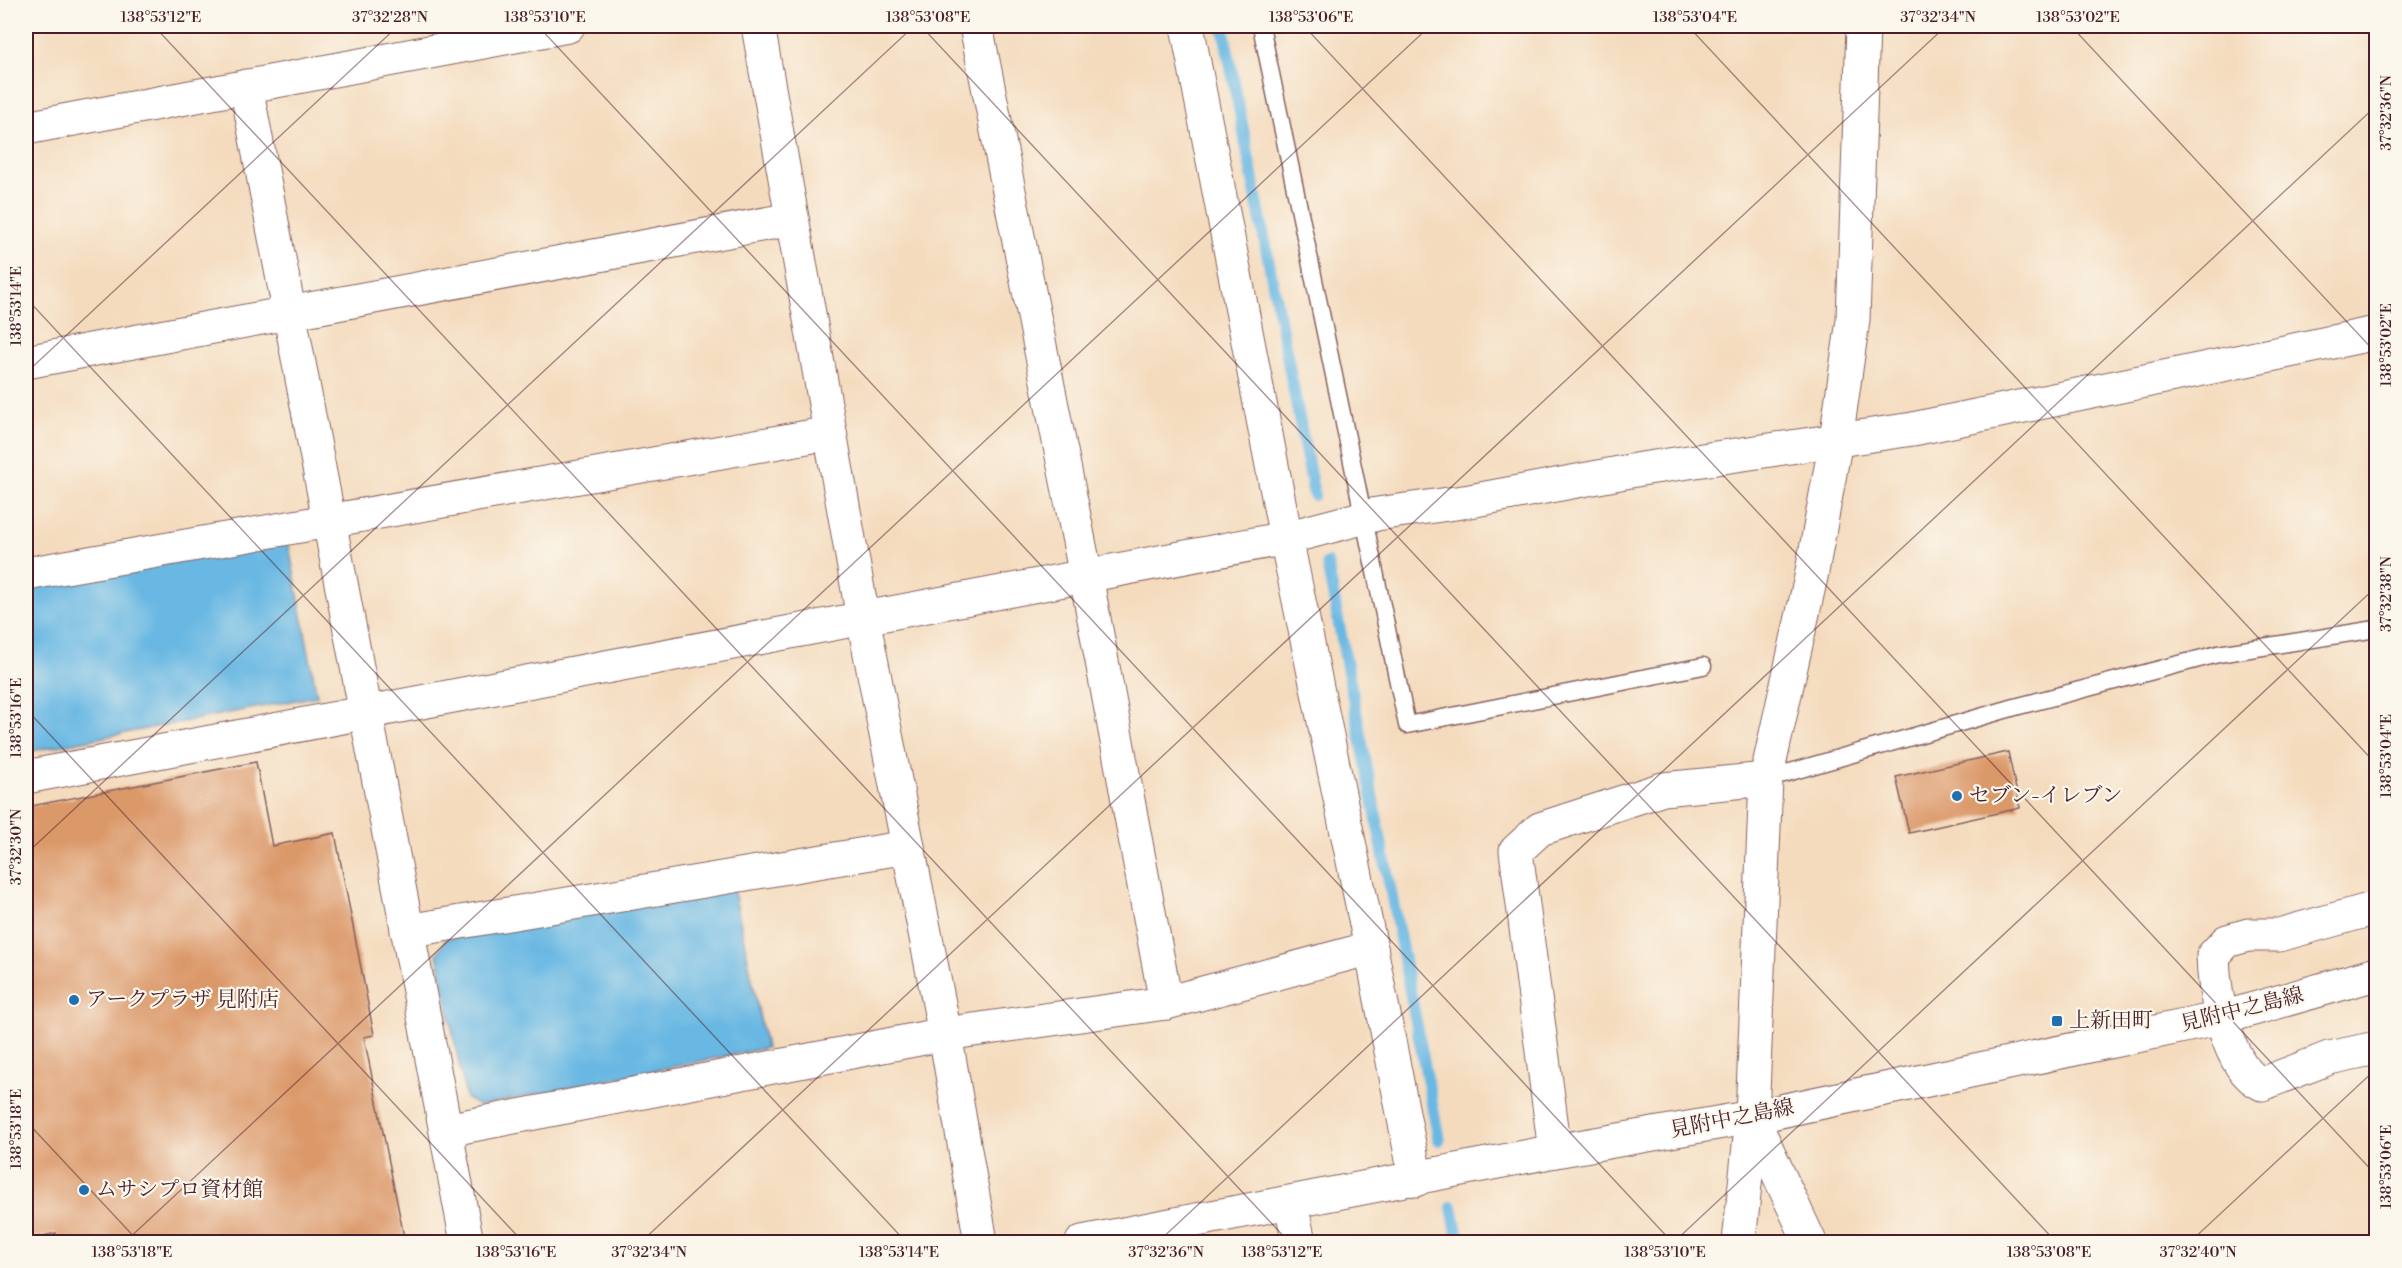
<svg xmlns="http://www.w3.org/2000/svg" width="2402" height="1268" font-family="'Libre Bodoni','Noto Serif JP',serif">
<rect width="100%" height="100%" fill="#fbf7ec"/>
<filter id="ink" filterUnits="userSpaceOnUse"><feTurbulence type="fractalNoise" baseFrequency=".0167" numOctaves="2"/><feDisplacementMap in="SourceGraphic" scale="12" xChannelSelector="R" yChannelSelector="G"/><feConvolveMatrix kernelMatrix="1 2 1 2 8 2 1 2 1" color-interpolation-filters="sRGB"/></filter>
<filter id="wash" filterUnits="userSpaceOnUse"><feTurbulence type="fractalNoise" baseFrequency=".008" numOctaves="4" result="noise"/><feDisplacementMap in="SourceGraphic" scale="24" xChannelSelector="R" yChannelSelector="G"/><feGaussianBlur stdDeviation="1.35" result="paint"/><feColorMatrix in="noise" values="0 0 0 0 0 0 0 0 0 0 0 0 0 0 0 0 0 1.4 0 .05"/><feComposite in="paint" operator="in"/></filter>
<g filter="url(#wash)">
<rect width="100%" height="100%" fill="#f4dbbe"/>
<g fill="#69b8e3" stroke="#5a6c87" stroke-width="1.5">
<path d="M287,536L317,696L26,752V585Z"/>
<path d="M733,887L766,1048L479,1106L466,1098L437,954L446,939Z"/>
</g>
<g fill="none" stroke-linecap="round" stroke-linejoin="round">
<g stroke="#69b8e3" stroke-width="12">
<path d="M1223,26L1314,495"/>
<path d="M1327,563L1439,1140"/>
<path d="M1452,1207L1459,1242"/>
</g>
</g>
<g id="blocks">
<g fill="#db9869">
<path d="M2008,752L2020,808L1909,833L1896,777Z"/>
<path d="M256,762L272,846L335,833L374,1035L364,1037L405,1242H57L56,1233L26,1240V807Z"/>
</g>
</g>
</g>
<g filter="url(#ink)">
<use href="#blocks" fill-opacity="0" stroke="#86615e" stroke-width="1.5"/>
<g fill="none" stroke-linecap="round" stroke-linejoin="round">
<g stroke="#86615e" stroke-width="19">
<g id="lane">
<path d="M1261,26L1407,725L1703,666"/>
<path d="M1766,779L2015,707L2218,654L2376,629"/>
</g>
</g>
<g stroke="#86615e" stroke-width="35">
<g id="street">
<path d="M758,26L863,618L945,1034L981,1242"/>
<path d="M976,26L1086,576L1166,1003"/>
<path d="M1187,26L1286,538L1371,948L1416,1180"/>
<path d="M246,86L467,1242"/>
<path d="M26,128L568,26"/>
<path d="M26,362L792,219"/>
<path d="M26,574L830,433"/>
<path d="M26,777L1286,538L1377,514L1470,501L1641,469L1913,429L2376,333"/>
<path d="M2376,908L2279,935H2248L2227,941L2213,956C2214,992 2226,1068 2262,1084L2329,1058L2376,1048"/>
<path d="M407,931L907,847"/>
<path d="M446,1130L945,1034L1166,1003L1371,948"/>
<path d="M1555,1151L1516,851L1540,829L1663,789L1766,779"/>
<path d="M1291,1204L1299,1242"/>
<path d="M1739,1242L1752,1117L1766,779L1811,577L1836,440L1853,320L1863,26"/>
</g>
</g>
<g stroke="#86615e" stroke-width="35">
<path id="secondary" d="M1752,1117L1810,1242"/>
</g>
<g stroke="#86615e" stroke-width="35">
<path id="primary" d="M1082,1242L1555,1151L1752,1117L2222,1018L2376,974"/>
</g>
<use href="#lane" stroke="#fff" stroke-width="16"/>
<use href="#street" stroke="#fff" stroke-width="33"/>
<use href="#secondary" stroke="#fff" stroke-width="33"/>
<use href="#primary" stroke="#fff" stroke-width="33"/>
</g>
</g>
<path fill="none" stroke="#4a1f2b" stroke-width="1.5" stroke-opacity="0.45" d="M154,26L1289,1242M538,26L1672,1242M921,26L2056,1242M1304,26L2376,1175M1688,26L2376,764M2071,26L2376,353M26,298L906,1242M26,373L398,26M26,709L523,1242M26,854L914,26M26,1121L139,1242M125,1242L1430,26M641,1242L1946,26M1158,1242L2376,106M1674,1242L2376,587M2190,1242L2376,1069"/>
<g fill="#1f6fb2" stroke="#fbf7ec" stroke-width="2">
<circle cx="1957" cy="796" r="6"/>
<circle cx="74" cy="1000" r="6"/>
<rect x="2051" y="1015" width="12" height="12" rx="3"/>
<circle cx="84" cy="1190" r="6"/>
</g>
<g text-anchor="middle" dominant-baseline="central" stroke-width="4.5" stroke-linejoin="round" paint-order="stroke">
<g font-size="21" fill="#4a1f2b" stroke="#fbf7ec" text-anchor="start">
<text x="1969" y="796">セブン-イレブン</text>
<text x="86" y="1000">アークプラザ 見附店</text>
<text x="2069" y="1021">上新田町</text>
<text x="96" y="1190">ムサシプロ資材館</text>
</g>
<g font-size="21" fill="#4a1f2b" stroke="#fbf7ec">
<text transform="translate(2242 1010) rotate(-14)">見附中之島線</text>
<text transform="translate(1732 1119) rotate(-11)">見附中之島線</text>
</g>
</g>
<rect width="2402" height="1268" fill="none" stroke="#fbf7ec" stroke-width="66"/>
<rect x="33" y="33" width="2336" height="1202" fill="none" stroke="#4a1f2b" stroke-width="2"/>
<g font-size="15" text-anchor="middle" fill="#4a1f2b">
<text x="161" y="22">138°53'12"E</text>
<text x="390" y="22">37°32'28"N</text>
<text x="545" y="22">138°53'10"E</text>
<text x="928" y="22">138°53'08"E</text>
<text x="1311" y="22">138°53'06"E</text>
<text x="1695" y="22">138°53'04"E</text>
<text x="1938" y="22">37°32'34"N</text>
<text x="2078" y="22">138°53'02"E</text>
<text transform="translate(2386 113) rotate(-90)" y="5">37°32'36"N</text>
<text transform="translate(16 306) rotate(-90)" y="5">138°53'14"E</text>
<text transform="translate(2386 345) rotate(-90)" y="5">138°53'02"E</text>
<text transform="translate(2386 594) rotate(-90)" y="5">37°32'38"N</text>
<text transform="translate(16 718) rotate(-90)" y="5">138°53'16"E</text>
<text transform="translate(2386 756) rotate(-90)" y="5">138°53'04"E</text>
<text transform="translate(16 847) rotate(-90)" y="5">37°32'30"N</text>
<text transform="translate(16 1129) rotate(-90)" y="5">138°53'18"E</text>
<text transform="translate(2386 1167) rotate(-90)" y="5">138°53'06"E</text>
<text x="132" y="1257">138°53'18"E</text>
<text x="516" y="1257">138°53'16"E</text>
<text x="649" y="1257">37°32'34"N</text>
<text x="899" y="1257">138°53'14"E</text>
<text x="1166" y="1257">37°32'36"N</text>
<text x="1282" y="1257">138°53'12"E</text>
<text x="1665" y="1257">138°53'10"E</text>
<text x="2049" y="1257">138°53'08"E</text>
<text x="2198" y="1257">37°32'40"N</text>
</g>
</svg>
